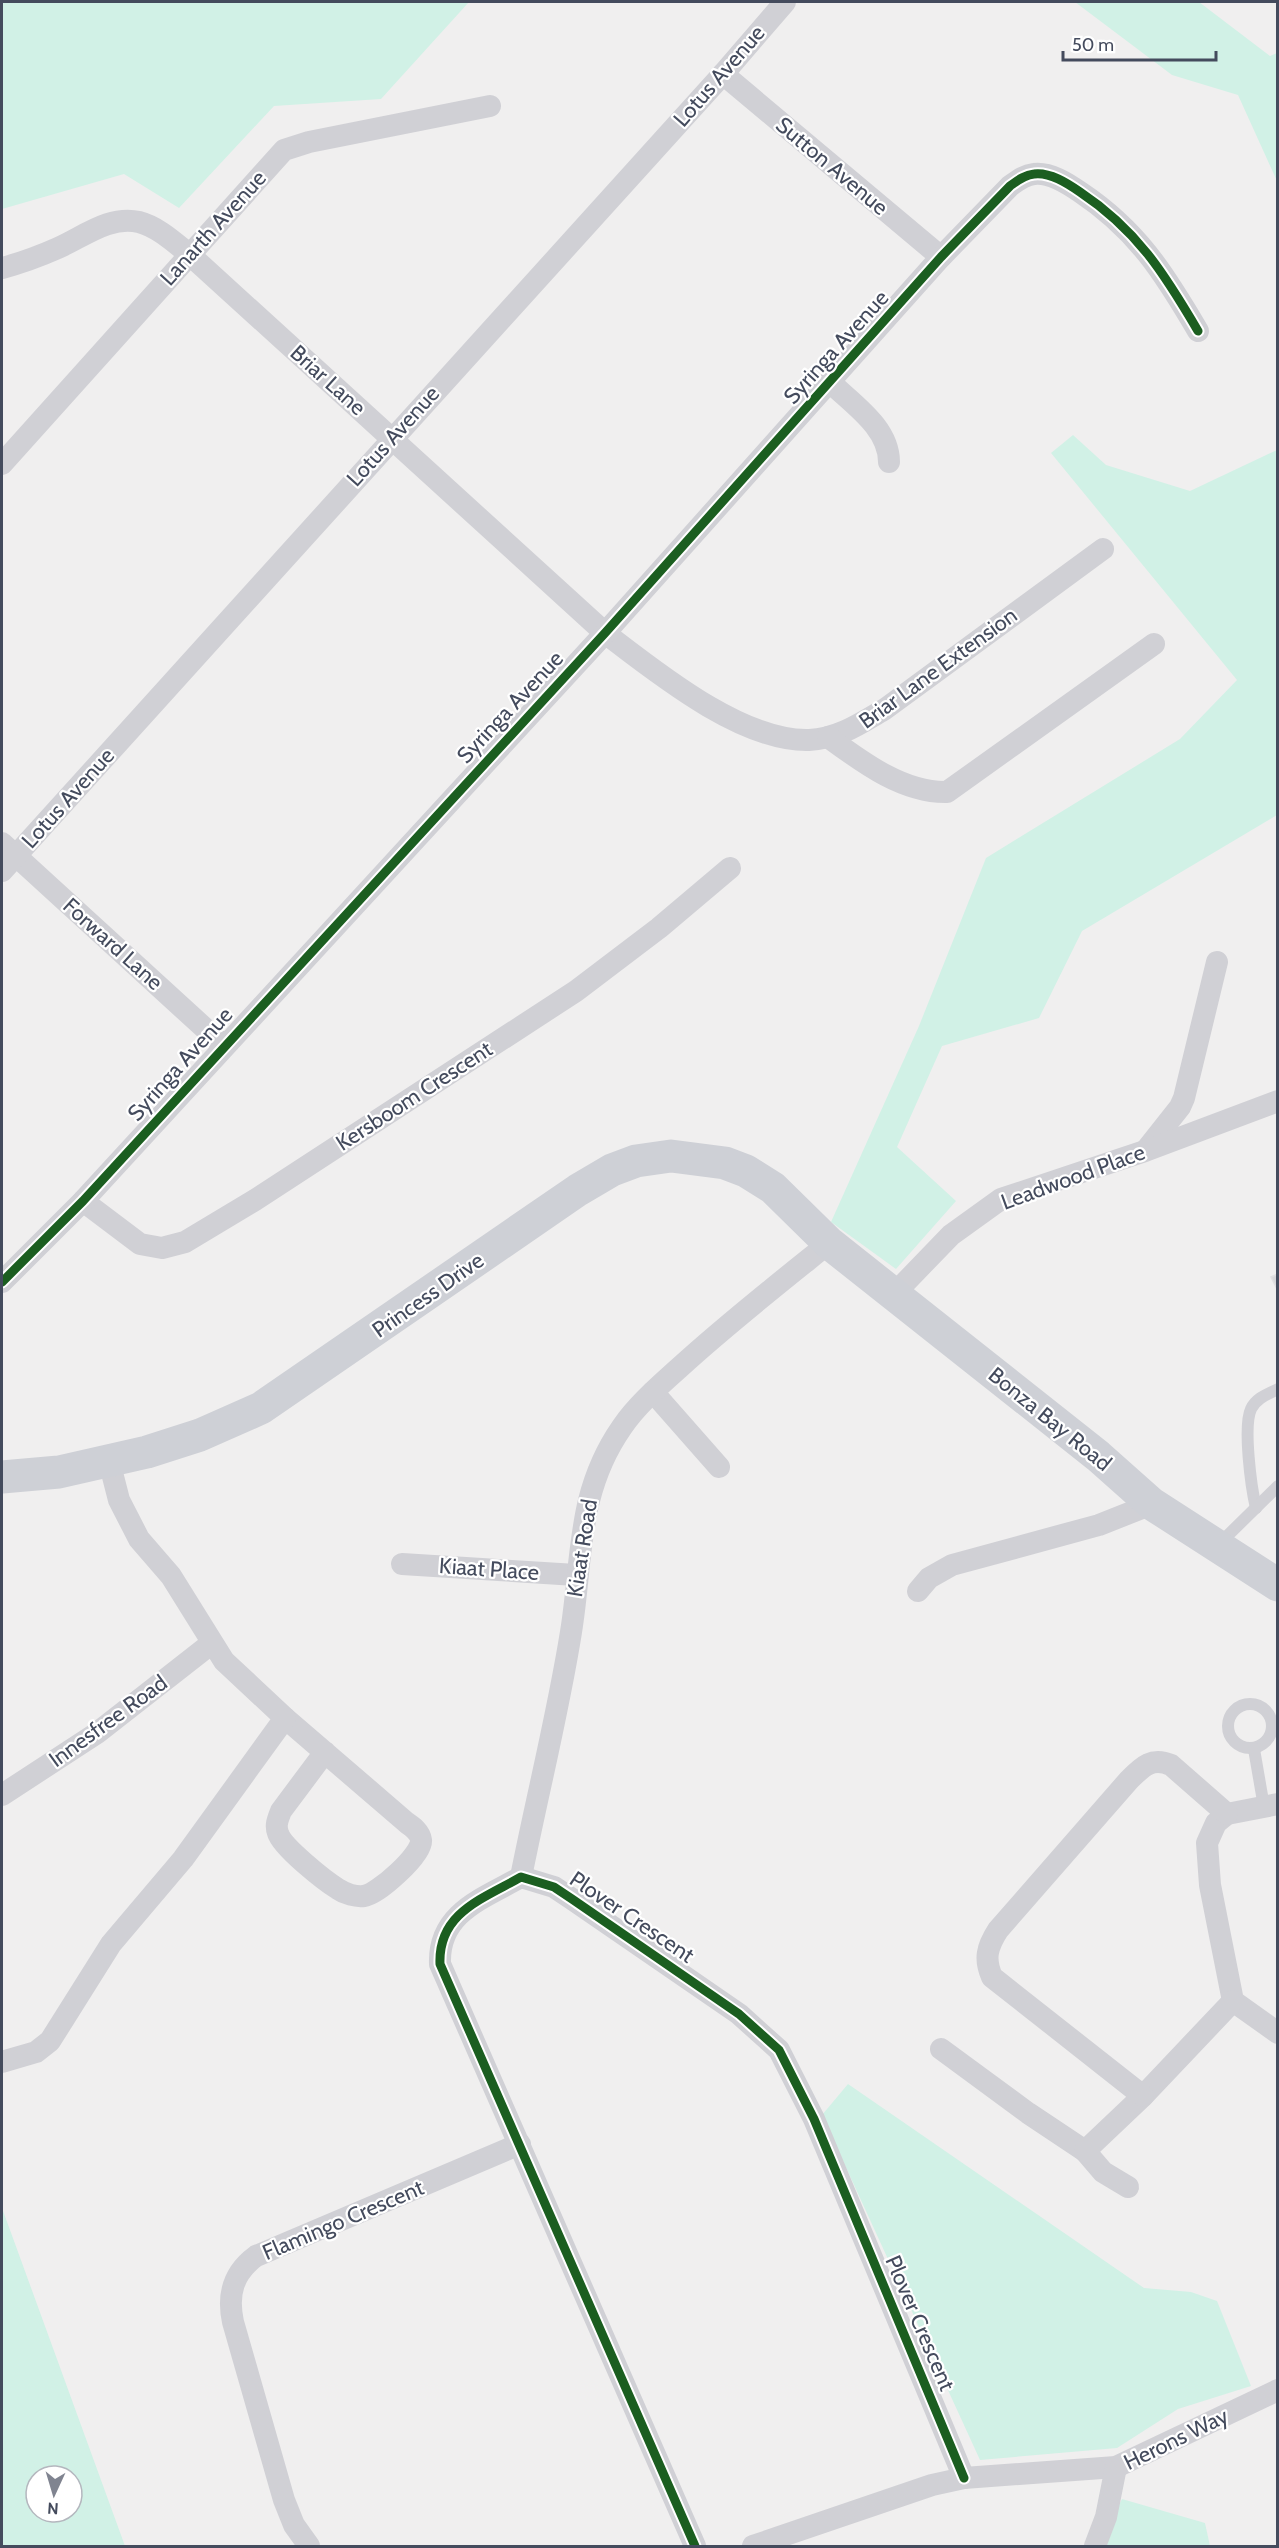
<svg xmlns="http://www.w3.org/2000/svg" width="1279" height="2548" font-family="Cabin,sans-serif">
<rect width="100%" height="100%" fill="#f0efef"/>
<g fill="#d1f1e6" fill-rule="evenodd">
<path d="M2,2H469L381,99L274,106L179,208L124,174L2,209Z"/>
<path d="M1075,2H1199L1270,56L1277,53V181L1238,95L1172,75Z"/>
<path d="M1073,435L1106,465L1190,491L1277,450V815L1082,931L1039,1018L942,1046L897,1147L956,1201L896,1269L831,1222L919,1026L986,858L1180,739L1237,680L1051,453Z"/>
<path d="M848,2084L1144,2288L1191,2292L1217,2301L1251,2386L1178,2409L1117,2448L980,2460L822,2115Z"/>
<path d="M2,2208L125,2546H2ZM36,2476H72V2512H36Z"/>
<path d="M1122,2499L1205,2523L1210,2546H1098Z"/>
</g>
<path fill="#d8d8db" stroke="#e1e0e2" stroke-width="1.5" d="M1278,1274V1291L1271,1277Z"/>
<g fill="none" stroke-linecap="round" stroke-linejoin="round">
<g stroke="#d0d0d5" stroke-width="12">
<path d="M1256,1508C1251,1487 1243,1426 1251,1409C1256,1398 1268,1394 1278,1389"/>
<path d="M1218,1545L1278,1486"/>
<circle cx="1250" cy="1726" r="22"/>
<path d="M1254,1749L1264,1807"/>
</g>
<g stroke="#d0d0d5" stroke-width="22">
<path d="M723,74L941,257"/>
<path d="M2,268C21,263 40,256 58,248C83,237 110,215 139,222C158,227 174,242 189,254L605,633C656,672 742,742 809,740C838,739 861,723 885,709L1103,549"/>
<path d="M831,383C854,405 889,428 889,462"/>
<path d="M2,464L284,150L309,142L490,106"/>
<path d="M828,737C862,762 903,793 947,792L1154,644"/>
<path d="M2,843L223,1045"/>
<path d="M2,871L723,74L785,2"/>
<path d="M1146,1150L1180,1107L1184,1098L1217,962"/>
<path d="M83,1201L140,1244L162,1248L185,1242L255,1200L576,991L659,928L730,868"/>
<path d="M2,1282L83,1201L605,633L941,257L1010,186C1017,181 1024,175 1034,174C1050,172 1067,183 1080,192C1137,230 1164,273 1198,331"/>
<path d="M894,1294L951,1235L1001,1199L1145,1151L1278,1101"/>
<path d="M653,1392L719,1467"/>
<path d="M402,1564L576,1575"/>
<path d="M918,1591L929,1578L952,1565L1099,1525L1152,1504"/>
<path d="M285,1718L407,1823C413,1827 420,1832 421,1840C423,1854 378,1894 364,1896C356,1897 345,1894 338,1889C325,1881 282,1847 278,1833C275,1825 278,1819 281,1811L325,1752"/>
<path d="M2,1795L97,1733L212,1643"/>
<path d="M1278,1804L1227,1814L1216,1823L1207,1843L1210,1885L1233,2001L1278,2033"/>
<path d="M521,1877C537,1796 558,1714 571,1632C583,1558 576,1493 622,1427C637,1405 659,1386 679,1368C727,1324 778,1284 829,1243"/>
<path d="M941,2049L1028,2113L1085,2151L1143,2096L1233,2001"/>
<path d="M2,2062L36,2052L50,2041L111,1944L183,1859L285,1718L224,1661L171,1576L139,1539L119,1500L109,1461"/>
<path d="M1143,2096L992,1977C984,1959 987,1947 998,1930L1129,1780C1143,1766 1152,1757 1171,1765L1227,1814"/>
<path d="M1085,2151L1103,2172L1128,2187"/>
<path d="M309,2546L294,2525L284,2500L233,2322C227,2294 233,2273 256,2256L520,2144"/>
<path d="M695,2546L440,1964C438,1913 482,1899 521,1877L554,1887L572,1899L739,2014L779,2050L814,2119L964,2478"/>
<path d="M753,2546L932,2485L964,2478L1116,2467L1278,2390"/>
<path d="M1095,2546L1106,2517L1116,2467"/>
</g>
<path stroke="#ced0d6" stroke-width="33" d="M2,1477L59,1472L147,1452L200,1435L261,1408L578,1190L612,1170L636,1161L671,1156L725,1163L746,1171L773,1188L829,1243L1098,1456L1152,1504L1278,1585"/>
<g stroke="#fff" stroke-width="13">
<g id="cycleway">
<path d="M2,1282L83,1201L605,633L941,257L1010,186C1017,181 1024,175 1034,174C1050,172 1067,183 1080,192C1137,230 1164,273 1198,331"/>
<path d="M695,2546L440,1964C438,1913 482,1899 521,1877L554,1887L572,1899L739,2014L779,2050L814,2119L964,2478"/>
</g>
</g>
<use href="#cycleway" stroke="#1b5e20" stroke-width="9"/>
</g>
<g text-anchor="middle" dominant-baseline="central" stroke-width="4.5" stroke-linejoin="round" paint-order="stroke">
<g font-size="22" fill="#444b5d" stroke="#fff">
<text transform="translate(719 76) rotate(-49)">Lotus Avenue</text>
<text transform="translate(832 166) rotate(40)">Sutton Avenue</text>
<text transform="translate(213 228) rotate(-48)">Lanarth Avenue</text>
<text transform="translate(836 347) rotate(-48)">Syringa Avenue</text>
<text transform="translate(328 380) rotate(42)">Briar Lane</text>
<text transform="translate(393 436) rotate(-48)">Lotus Avenue</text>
<text transform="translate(938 668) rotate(-36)">Briar Lane Extension</text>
<text transform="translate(510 707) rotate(-47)">Syringa Avenue</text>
<text transform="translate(68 798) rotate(-48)">Lotus Avenue</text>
<text transform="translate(113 944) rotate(42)">Forward Lane</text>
<text transform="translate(180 1064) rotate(-48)">Syringa Avenue</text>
<text transform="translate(414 1096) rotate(-33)">Kersboom Crescent</text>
<text transform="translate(1073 1177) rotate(-20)">Leadwood Place</text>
<text transform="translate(428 1295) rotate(-35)">Princess Drive</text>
<text transform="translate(1050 1419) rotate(39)">Bonza Bay Road</text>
<text transform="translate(582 1548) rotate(-81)">Kiaat Road</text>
<text transform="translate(489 1569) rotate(4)">Kiaat Place</text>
<text transform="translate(108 1721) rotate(-36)">Innesfree Road</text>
<text transform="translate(632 1917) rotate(34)">Plover Crescent</text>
<text transform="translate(343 2220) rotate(-23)">Flamingo Crescent</text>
<text transform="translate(920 2323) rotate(67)">Plover Crescent</text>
<text transform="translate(1176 2439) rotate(-26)">Herons Way</text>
</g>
</g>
<rect width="1279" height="2548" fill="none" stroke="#444b5d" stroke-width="6"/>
<g transform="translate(54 2494) rotate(184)"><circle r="28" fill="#ffffff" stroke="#b4b7be" stroke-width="1.5"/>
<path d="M0-4.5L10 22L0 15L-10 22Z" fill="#808490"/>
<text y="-9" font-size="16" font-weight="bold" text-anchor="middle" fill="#444b5d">N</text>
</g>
<path d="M1063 51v9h153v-9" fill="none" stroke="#444b5d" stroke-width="3"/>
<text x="1072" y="51" font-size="18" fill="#444b5d" stroke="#ffffff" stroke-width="4.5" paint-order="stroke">50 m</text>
</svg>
